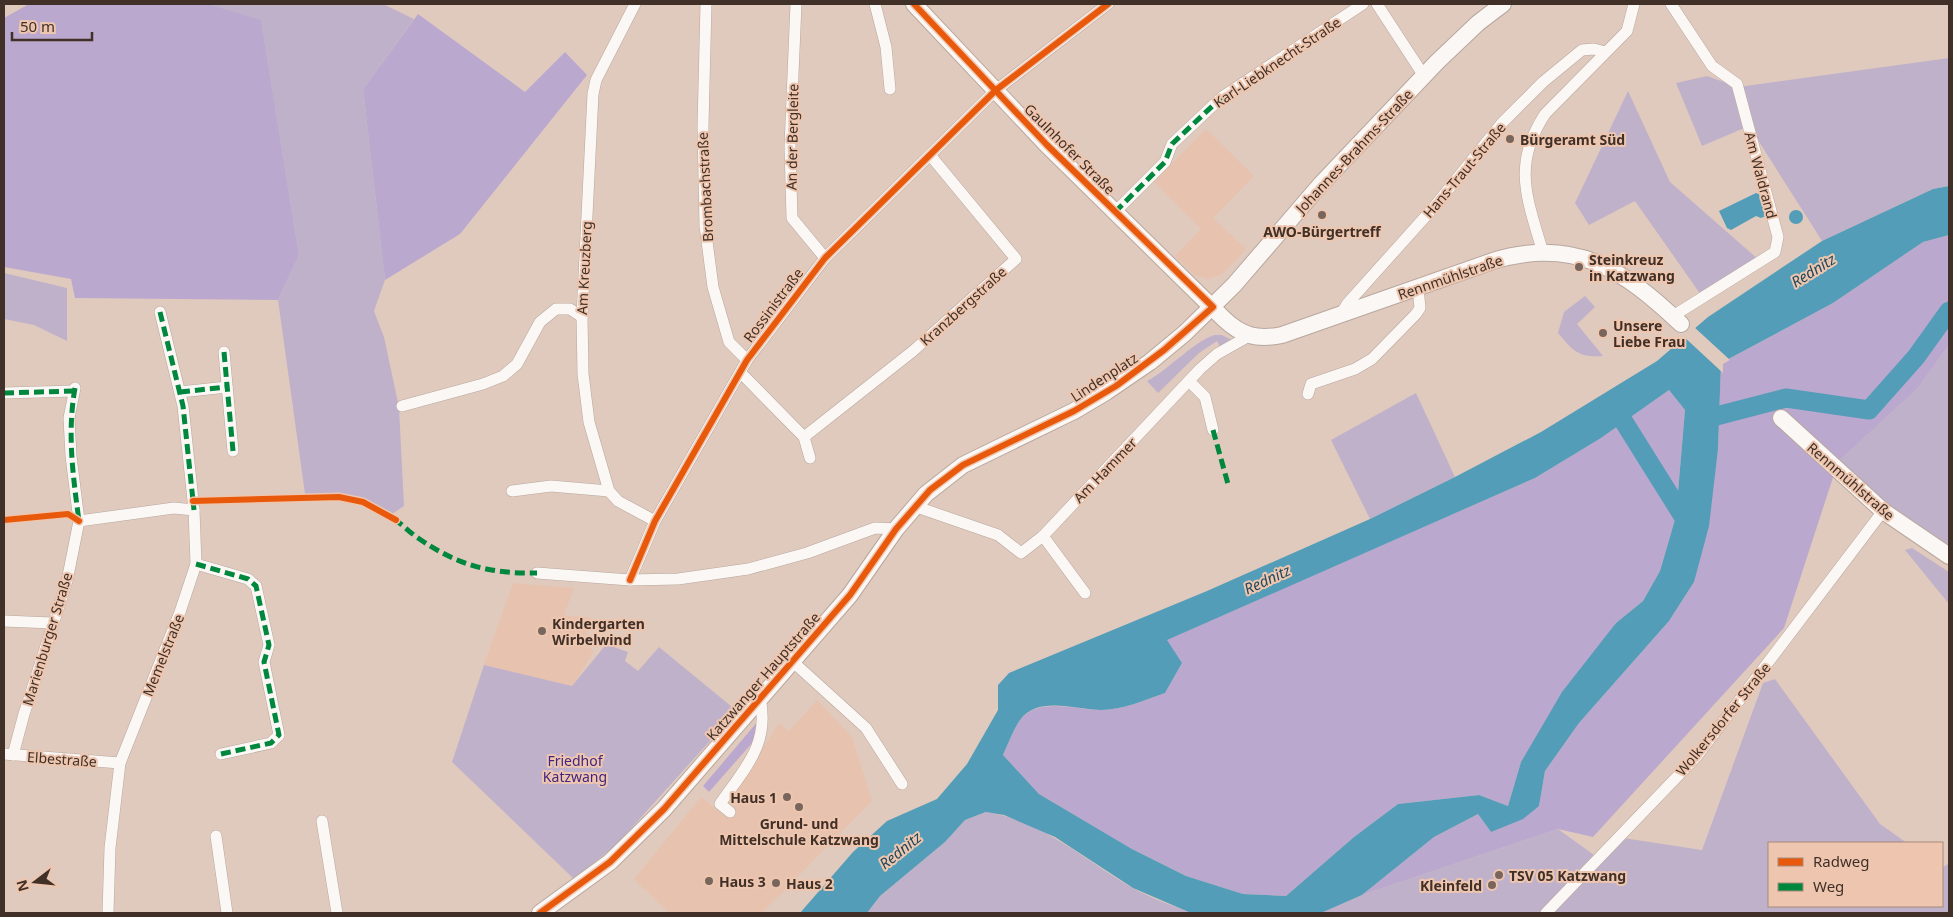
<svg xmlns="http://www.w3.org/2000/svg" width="1953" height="917" font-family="'Noto Sans',sans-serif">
<rect width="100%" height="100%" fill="#e0cabd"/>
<g fill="#e7c3af">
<path d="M1206,129L1254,176L1213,218L1246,249L1221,275L1208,279L1196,276L1175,256L1201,229L1154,182Z"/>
<path d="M513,583L574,588L564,615L592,618L584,644L594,651L572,687L484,665Z"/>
<path d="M817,700L852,737L872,801L762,913H669L634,879L701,797L726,817L737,802L732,797L779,723L789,731Z"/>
</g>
<g fill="#c0b1cb">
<path d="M208,4H383L414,19L363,89L385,280L374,311L384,337L399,407L404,506L392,514L360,498L305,494L278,300L299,255L261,21Z"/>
<path d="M1949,58V186L1933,189L1822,241L1749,126L1702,146L1676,83L1707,76L1738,87Z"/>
<path d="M1628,91L1670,182L1759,260L1701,295L1635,201L1589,225L1575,203Z"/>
<path d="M4,273L67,288V341L34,325L4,319Z"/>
<path d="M1585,296L1595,307L1577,324L1603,356C1579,358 1573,351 1558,333L1564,312Z"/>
<path d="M1214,335H1222L1235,342L1221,349L1217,341L1199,353L1158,393L1147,381C1171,368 1189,345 1214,335Z"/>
<path d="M1949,345V550L1921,533L1838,462L1918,388Z"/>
<path d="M1416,393L1455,477L1370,519L1331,440Z"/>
<path d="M1912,548L1949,572V604L1905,550Z"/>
<path d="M611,646L628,652L625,661L638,671L659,647L737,711L617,844L574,879L452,762L484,665L572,686L604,647Z"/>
<path d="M1775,679L1880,824L1907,843H1769V906H1942V868L1949,863V913H1321L1362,895L1558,829L1594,855L1617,837L1702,850L1763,683Z"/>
<path d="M987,812C1043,821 1084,860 1131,887C1150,898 1172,905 1191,913H867L880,896L945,842L965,820Z"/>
</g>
<g fill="#bba8ce">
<path d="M29,4H208L261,20L299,255L278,300L75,298L71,279L4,267V18Z"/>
<path d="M418,14L525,92L565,52L587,75L460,234L385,280L363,89Z"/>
<path d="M1949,235V345L1918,388L1838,462L1784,628L1593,837L1558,829L1362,895L1434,837L1478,814L1491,832L1539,806L1545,771L1579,723L1669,621L1694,582L1718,449L1721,363L1833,303L1923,242Z"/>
<path d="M1669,390L1685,410L1676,516L1660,571L1643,601L1616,623L1521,762L1508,806L1479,795L1398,804L1354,837L1286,896L1243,894L1186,876L1132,849L1039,794L1003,755C1008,744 1013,730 1020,720C1038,696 1077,710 1101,710C1122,710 1145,700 1165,693L1182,663L1166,640L1535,478L1601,438Z"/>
<path d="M759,720L760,734L709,792L703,786Z"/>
</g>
<g fill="#539db8" fill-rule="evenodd">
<path d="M1949,186V235L1923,242L1833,303L1721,363L1718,449L1709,526L1694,582L1669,621L1579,723L1545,771L1539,806L1523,819L1491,832L1478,814L1434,837L1362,895L1321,913H1191L1133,888L1055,837L1004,815L986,812L965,820L945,842L880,896L867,913H800L853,852L887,821L937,799L967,764L998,710V685L1009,673L1207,591L1370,519L1455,477L1541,432L1657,361L1708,317L1822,241L1933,189ZM1669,390L1685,410L1676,516L1660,571L1643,601L1616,623L1562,692L1521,762L1508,806L1479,795L1398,804L1354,837L1286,896L1243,894L1186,876L1132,849L1039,794L1003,755C1008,744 1013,730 1020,720C1038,695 1077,710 1101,710C1122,710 1145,700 1165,693L1182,663L1167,640L1535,478L1601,438Z"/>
<path d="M1756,193L1759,194L1766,216L1761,218L1756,216L1731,230L1727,228L1719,211Z"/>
<circle cx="1796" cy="217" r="7"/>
</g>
<path fill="#e0cabd" d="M1693,326L1730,360L1723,364V373L1682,335Z"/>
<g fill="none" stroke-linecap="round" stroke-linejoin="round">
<g stroke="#539db8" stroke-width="19">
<path d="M1614,406L1686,521"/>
<path d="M1701,420L1786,398L1869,410L1916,357L1949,311"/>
</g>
<g stroke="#b8a79d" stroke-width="12">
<g id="minor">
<path d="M635,4L596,80L593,94L582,317L583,374L589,422L609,491L618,501L655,521"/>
<path d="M706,4L703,126L705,226L713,287L729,342L747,360"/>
<path d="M796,4L790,146L792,218L825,258"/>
<path d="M875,4L886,47L890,89"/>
<path d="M1377,4L1424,76"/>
<path d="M1671,4L1712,66L1737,84L1778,237L1775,252L1673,316"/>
<path d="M1115,212L1165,162L1172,144L1222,97L1363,4"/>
<path d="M1543,253C1528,200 1511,166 1545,114L1627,31L1634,4"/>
<path d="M160,312L183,406L194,510"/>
<path d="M1340,316L1347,304L1434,207L1502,123L1543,82L1582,50L1594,49L1605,52"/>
<path d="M224,352L233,451"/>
<path d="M741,373L804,437L913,351L1016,259L930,155"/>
<path d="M1189,381L1205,397L1213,430"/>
<path d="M180,392L227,387"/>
<path d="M4,393L74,391"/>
<path d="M1308,394L1311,384L1355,369L1372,359L1416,314L1420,308L1418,288"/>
<path d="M402,406L483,384L503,376L517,364L540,322L556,309H570L582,317"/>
<path d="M804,437L810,458"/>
<path d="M512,491L551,486L609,491"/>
<path d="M914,506L998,535L1021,553L1043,536L1200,369L1217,354L1249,336"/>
<path d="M79,521L174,508L194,510L196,564L180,612L120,763L110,848L108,913"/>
<path d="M1043,536L1085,593"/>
<path d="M196,564L248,579L256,586L269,645L264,662L279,735L271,743L221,754"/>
<path d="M537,573L630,580L678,579L748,569L807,553L875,528L896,529"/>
<path d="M630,580L655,521L747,360L825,258L996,90L1108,4"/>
<path d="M4,621L52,623"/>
<path d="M792,661L866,728L902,784"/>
<path d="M4,754L120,763"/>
<path d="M13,755L24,714L67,581L79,521L71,456L69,418L75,388"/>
<path d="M730,812L720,804C745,768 770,744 760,698"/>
<path d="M322,821L337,913"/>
<path d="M216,836L227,913"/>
<path d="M1546,913L1697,756L1883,511"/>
</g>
</g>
<g stroke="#b8a79d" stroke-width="18">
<g id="secondary">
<path d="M914,4L1047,145L1224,319C1242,336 1257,340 1282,335L1493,261C1575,236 1624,270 1681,324"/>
<path d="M1781,418L1883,511L1949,556"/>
<path d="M540,913L610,862L664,809L850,595L896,529L926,494L963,465L1074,411L1106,392L1150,362L1185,333L1234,285L1321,184L1437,62L1478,23L1503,4"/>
</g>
</g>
<use href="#minor" stroke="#faf7f5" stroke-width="11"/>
<use href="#secondary" stroke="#faf7f5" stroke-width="16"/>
<g stroke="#00873e" stroke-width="5" stroke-dasharray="10 5" stroke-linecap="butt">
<path d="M1115,212L1165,162L1172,144L1222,97"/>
<path d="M160,312L183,406L194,510"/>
<path d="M224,352L233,451"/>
<path d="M75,388C67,433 73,476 79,521"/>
<path d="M180,392L227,387"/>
<path d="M4,393L74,391"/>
<path d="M1213,430L1228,484"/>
<path d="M394,519C402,524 409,532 418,538C457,565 490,574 537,573"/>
<path d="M196,564L248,579L256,586L269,645L264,662L279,735L271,743L221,754"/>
</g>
<g stroke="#eec6af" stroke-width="9">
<g id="cycleway">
<path d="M193,501L339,497L363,502L396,520"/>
<path d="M4,520L68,514L79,521"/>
<path d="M630,580L655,521L747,360L825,258L996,90L1108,4"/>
<path d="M540,913L610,862L664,809L850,595L896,529L930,490L963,465L1074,411L1116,386L1164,350L1213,307L1047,145L914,4"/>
</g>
</g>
<use href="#cycleway" stroke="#e8590c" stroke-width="6"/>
</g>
<g fill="#78665c" stroke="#eec6af" stroke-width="2">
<circle cx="1510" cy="139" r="5"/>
<circle cx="1322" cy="215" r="5"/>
<circle cx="1579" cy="267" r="5"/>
<circle cx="1603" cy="333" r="5"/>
<circle cx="542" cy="631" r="5"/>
<circle cx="787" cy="797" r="5"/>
<circle cx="799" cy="807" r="5"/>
<circle cx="1499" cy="875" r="5"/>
<circle cx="709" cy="881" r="5"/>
<circle cx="776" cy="883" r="5"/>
<circle cx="1492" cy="885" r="5"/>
</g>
<g text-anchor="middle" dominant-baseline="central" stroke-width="4" stroke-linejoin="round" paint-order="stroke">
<g font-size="14" fill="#403027" stroke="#eec6af">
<text transform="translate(1277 62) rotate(-34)">Karl-Liebknecht-Straße</text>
<text transform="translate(792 137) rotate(-89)">An der Bergleite</text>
<text transform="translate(1070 149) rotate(45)">Gaulnhofer Straße</text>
<text transform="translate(1354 151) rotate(-47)">Johannes-Brahms-Straße</text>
<text transform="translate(1464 170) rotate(-50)">Hans-Traut-Straße</text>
<text transform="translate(1761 175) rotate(75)">Am Waldrand</text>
<text transform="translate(705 187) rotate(-93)">Brombachstraße</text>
<text transform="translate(584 268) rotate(-87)">Am Kreuzberg</text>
<text transform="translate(1450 277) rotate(-19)">Rennmühlstraße</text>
<text transform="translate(773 305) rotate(-53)">Rossinistraße</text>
<text transform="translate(963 306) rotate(-42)">Kranzbergstraße</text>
<text transform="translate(1104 377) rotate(-33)">Lindenplatz</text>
<text transform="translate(1105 470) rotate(-46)">Am Hammer</text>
<text transform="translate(1851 481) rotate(41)">Rennmühlstraße</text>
<text transform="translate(47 639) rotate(-73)">Marienburger Straße</text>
<text transform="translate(163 655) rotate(-68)">Memelstraße</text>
<text transform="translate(763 676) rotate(-49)">Katzwanger Hauptstraße</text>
<text transform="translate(1723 719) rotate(-51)">Wolkersdorfer Straße</text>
<text transform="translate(62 759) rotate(4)">Elbestraße</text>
</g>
<g font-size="14" font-weight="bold" fill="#403027" stroke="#eec6af" text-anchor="start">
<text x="1520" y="139">Bürgeramt Süd</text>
<text x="1322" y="231" text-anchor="middle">AWO-Bürgertreff</text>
<text x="1589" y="259">Steinkreuz<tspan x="1589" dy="16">in Katzwang</tspan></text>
<text x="1613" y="325">Unsere<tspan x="1613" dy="16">Liebe Frau</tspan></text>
<text x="552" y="623">Kindergarten<tspan x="552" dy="16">Wirbelwind</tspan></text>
<text x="777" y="797" text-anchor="end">Haus 1</text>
<text x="799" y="823" text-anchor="middle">Grund- und<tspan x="799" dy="16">Mittelschule Katzwang</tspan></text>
<text x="1509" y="875">TSV 05 Katzwang</text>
<text x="719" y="881">Haus 3</text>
<text x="786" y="883">Haus 2</text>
<text x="1482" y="885" text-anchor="end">Kleinfeld</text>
</g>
<g font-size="14" fill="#412580" stroke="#eec6af">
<text x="575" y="760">Friedhof<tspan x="575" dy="16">Katzwang</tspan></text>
</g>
<g font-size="15" font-style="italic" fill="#1e485c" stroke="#eec6af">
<text transform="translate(1813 270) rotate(-32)">Rednitz</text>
<text transform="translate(1267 579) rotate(-25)">Rednitz</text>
<text transform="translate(900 850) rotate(-39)">Rednitz</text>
</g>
</g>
<rect width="1953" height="917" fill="none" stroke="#403027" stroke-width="10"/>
<rect x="1768" y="842" width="175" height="65" fill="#eec6af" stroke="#a88a79"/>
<rect x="1778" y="858" width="25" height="8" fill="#e8590c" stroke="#a88a79"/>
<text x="1813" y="867" font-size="15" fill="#403027">Radweg</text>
<rect x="1778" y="883" width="25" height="8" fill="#00873e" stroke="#a88a79"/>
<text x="1813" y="892" font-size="15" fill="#403027">Weg</text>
<g transform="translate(35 882) rotate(254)" stroke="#eec6af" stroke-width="4" paint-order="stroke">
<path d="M0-4L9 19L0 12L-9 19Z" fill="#403027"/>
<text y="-8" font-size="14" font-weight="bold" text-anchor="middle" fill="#403027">N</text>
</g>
<path d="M12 32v8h80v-8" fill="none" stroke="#403027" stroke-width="2.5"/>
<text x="20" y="32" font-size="15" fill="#403027" stroke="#eec6af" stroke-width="4" paint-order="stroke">50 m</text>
</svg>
